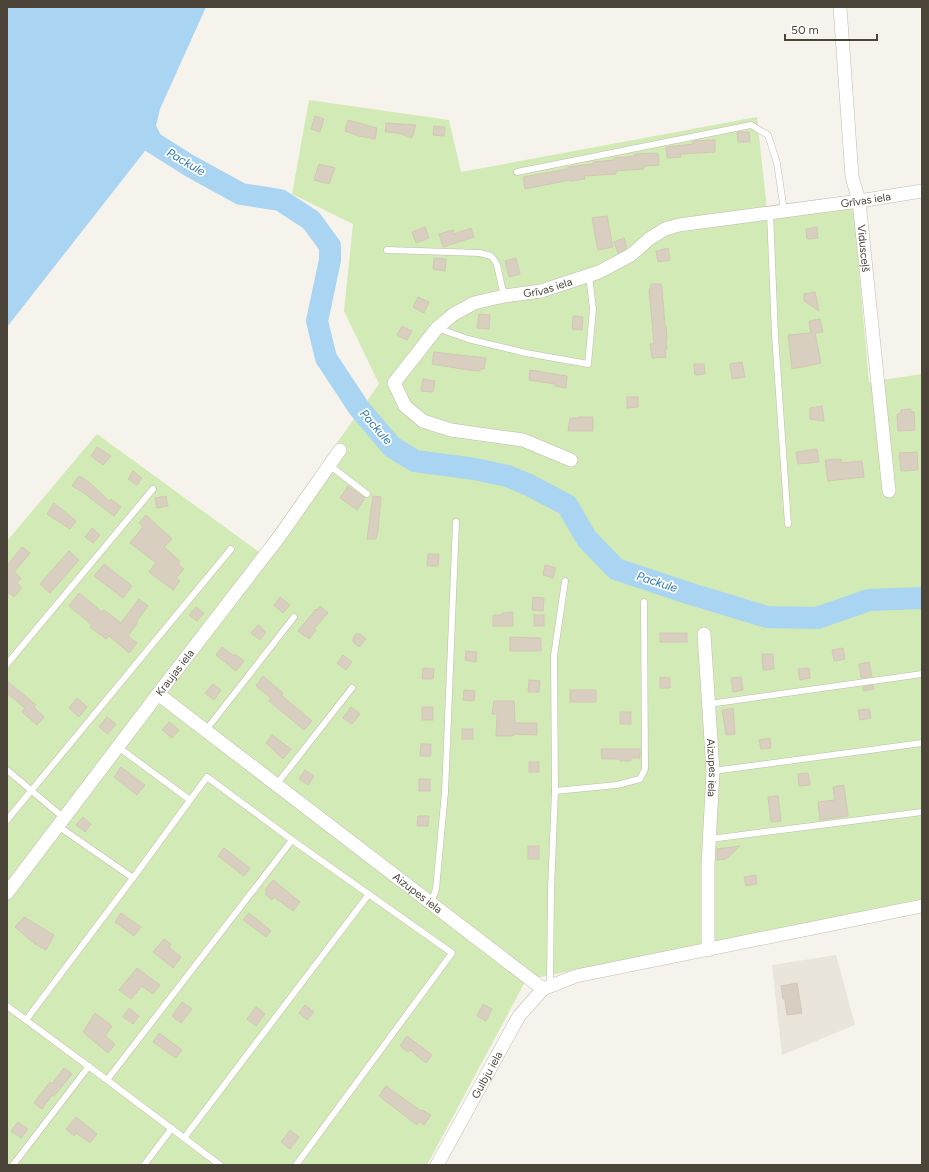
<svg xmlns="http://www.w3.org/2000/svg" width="929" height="1172" viewBox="0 0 929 1172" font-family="Figtree,sans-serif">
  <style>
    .residential { fill: #eae5da }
    .green { fill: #d2eab5 }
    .water { fill: #a9d4f2 }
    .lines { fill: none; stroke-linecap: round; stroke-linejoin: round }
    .river { stroke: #a9d4f2; stroke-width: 22 }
    .building { fill: #d8cfc1; stroke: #d3c7b4 }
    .lane-casing { stroke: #c2bbae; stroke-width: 7 }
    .street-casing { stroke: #c2bbae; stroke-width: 14 }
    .lane { stroke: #fff; stroke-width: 6 }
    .street { stroke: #fff; stroke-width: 13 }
    .labels { text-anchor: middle; stroke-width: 3.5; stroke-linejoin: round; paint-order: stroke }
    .street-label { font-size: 11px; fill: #4b4439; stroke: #fff }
    .water-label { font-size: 12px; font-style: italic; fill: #2e7ab2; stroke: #fff }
  </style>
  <rect width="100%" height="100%" fill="#f6f3ec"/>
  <path class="residential" d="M836,955L855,1025L782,1055L772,965Z"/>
  <path class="green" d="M309,100L449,120L461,172L757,117L768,219L853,204L869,382L922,374V899L526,980L427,1165H7V541L97,434L259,552L379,384L344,311L353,224L292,194Z"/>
  <path class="water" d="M7,7H206L160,109L152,142L7,327Z"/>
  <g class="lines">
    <path class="river" d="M139,116L152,142L190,166L241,194L280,200L311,220L330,246V260L317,321L326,358L359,408L392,447L415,461L475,469L507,476L529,485L567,505L587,539L616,569L691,594L767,617L817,618L869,600L922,598"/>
  </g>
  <g class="building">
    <path d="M315,116L324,119L320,132L311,129Z"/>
    <path d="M348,120L377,128L375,139L359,136L345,131Z"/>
    <path d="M386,123L416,125L412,138L399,133L385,132Z"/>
    <path d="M434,126L445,127L444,136L433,135Z"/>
    <path d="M737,132H749L750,142H738Z"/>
    <path d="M715,140V152L680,154L681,157L667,158L666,147L693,144V141Z"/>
    <path d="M658,153L659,165L644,166V169L616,171V174L584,176L585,179L570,181V180L525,189L523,177L568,169V167L593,164V162L614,160V158L635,156V154Z"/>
    <path d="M319,164L335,168L329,184L314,180Z"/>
    <path d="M607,216L613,247L598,250L592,218Z"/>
    <path d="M425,227L429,238L416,243L412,232Z"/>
    <path d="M817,227L818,238L807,239L806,229Z"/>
    <path d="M471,228L474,237L443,247L439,234L453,230L454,234Z"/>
    <path d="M624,238L627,248L618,253L614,242Z"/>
    <path d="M668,248L670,260L658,262L656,251Z"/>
    <path d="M434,258L446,259L445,271L433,269Z"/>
    <path d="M516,258L520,274L509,277L505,261Z"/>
    <path d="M651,284H661L662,288L665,326H666L667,340H666L667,349L665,350L666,357L652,358L650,344H654L649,289H651Z"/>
    <path d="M815,292L819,311L804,301V294Z"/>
    <path d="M418,297L429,302L424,313L413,307Z"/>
    <path d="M479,314L490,315L489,329L477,328Z"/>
    <path d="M573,316L583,317L582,330L572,329Z"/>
    <path d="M820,319L823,332L815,333L821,363L792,369L788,335L811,333L809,321Z"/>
    <path d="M402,326L412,331L407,340L397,335Z"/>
    <path d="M434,352L486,358L484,369H480V371L468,370L432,364Z"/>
    <path d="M742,362L745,377L732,379L730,364Z"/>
    <path d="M694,364H704L705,374L695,375Z"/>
    <path d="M530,370L567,376L566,388L555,386V384L529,380Z"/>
    <path d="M423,379L435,381L433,392L421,391Z"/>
    <path d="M627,397H638V407L627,408Z"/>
    <path d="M822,406L824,421L810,419V408Z"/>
    <path d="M911,409V412H914L915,430L898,431L897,414L901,413V410Z"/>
    <path d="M578,417H593V431H568L570,418H577Z"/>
    <path d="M97,447L111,456L103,465L91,456Z"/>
    <path d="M817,449L819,462L798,464L796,452Z"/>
    <path d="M917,452L918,470L901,471L899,453Z"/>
    <path d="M841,459L842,463L862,461L864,477L828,481L825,460Z"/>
    <path d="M133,471L142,478L137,485L128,479Z"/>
    <path d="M79,476L89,482L109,501L111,499L121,507L114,516L81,491L72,486Z"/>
    <path d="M348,486L365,498L357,510L340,498Z"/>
    <path d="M166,496L168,506L157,508L155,498Z"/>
    <path d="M373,496L381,497L378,530L376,539H367Z"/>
    <path d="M54,503L76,521L70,529L47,514Z"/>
    <path d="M146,515L172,539L164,547L180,561L178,564L184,569L176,578L180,581L173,590L149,572L156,563L130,543L143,527L139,523Z"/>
    <path d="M92,528L100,535L93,543L85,537Z"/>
    <path d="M22,547L30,553L14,572L21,578L17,583L22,588L14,597L9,593L7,595V566Z"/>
    <path d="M69,551L79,560L50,593L40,584Z"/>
    <path d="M428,554H439L438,566H427Z"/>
    <path d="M104,564L132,586L123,598L94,576Z"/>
    <path d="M545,565L556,568L553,578L543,575Z"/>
    <path d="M79,593L102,612L104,610L121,623L139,599L148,606L137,621L138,622L128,636L137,643L129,653L109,636L106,639L90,627L92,625L69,606Z"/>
    <path d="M280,597L290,605L283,613L274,605Z"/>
    <path d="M533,597L544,598L543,611L532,610Z"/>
    <path d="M320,606L328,613L314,629L316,630L309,639L298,631L316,609L317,610Z"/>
    <path d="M196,607L204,613L197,621L189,615Z"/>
    <path d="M513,612V626H493V615H502V613Z"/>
    <rect x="534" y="615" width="10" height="11"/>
    <path d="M258,625L266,632L260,640L251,633Z"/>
    <rect x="660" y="633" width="27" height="9"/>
    <path d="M356,634H360L366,639L359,647L353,642V638Z"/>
    <path d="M510,637L541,638V651H510Z"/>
    <path d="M222,647L234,656L235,654L244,661L236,671L216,655Z"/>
    <path d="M843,648L845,659L834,661L832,650Z"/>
    <path d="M466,651L477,652L476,662L465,660Z"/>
    <path d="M762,654H773L774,669L763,670Z"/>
    <path d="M343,655L352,662L346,670L337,663Z"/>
    <path d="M869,662L872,677L861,678L859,664Z"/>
    <path d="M423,668L434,669L433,679H422Z"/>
    <path d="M809,668L810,678L800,680L798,669Z"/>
    <path d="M263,676L283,693L281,695L312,721L304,730L269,701L271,698L256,686Z"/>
    <path d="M660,677L670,678V688H660Z"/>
    <path d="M741,677L743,690L733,692L731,678Z"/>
    <path d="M529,680L540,681L539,692H528Z"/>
    <path d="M7,681L36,705L34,707L44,717L37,725L22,712L25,708L7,693Z"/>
    <path d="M213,684L221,690L214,700L205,693Z"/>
    <path d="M873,685L874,689L863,691V687Z"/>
    <path d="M464,690L475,691L474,701L463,700Z"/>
    <rect x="570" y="690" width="26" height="12"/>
    <path d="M77,698L87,707L79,717L69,708Z"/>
    <path d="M494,701H514L515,723H537V735L513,734V736H496L497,714H492Z"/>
    <path d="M351,707L360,714L352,724L343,718Z"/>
    <rect x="422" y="707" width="11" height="13"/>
    <path d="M733,708L735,734L726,735L722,710Z"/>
    <path d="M869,709L871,718L860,720L858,710Z"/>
    <rect x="620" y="712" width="11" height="12"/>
    <path d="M107,717L116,724L108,734L99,727Z"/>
    <path d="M169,722L179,730L172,738L162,730Z"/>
    <rect x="462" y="729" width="11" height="10"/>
    <path d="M272,735L291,749L283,759L266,743Z"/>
    <path d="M770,738L771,748L761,749L759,740Z"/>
    <path d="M421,744H431V756H420Z"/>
    <path d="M601,749H640V758H631V761H620V759H602Z"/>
    <rect x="529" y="762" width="10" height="10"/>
    <path d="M121,767L145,785L137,795L114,777Z"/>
    <path d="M305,770L314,776L308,785L299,779Z"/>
    <path d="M808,773L810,785L799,786L798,774Z"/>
    <rect x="419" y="779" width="11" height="12"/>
    <path d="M844,785L848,816L820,820L818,802L835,800L833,787Z"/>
    <path d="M778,796L781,821L771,822L768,797Z"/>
    <path d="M418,816H429L428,826H417Z"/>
    <path d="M83,817L91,824L85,832L76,825Z"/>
    <rect x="528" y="846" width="11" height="13"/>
    <path d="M740,846L726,859L717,860V849Z"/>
    <path d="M224,848L250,868L244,876L218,856Z"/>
    <path d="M756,875L757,884L746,886L744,877Z"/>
    <path d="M273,880L300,902L293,911L274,897L272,900L265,894L267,891L265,890Z"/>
    <path d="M121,913L141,927L134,936L115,922Z"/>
    <path d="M249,913L271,931L266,937L243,920Z"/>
    <path d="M24,917L54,935L46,950L35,944L15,927Z"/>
    <path d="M164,939L171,944L169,947L181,957L173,968L153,952Z"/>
    <path d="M137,968L160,985L153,994L142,986L131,999L119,990Z"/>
    <path d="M797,983L802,1013L787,1015L785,999H783L781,986Z"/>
    <path d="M182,1002L192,1009L181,1023L172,1016Z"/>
    <path d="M483,1004L492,1009L486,1021L477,1016Z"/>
    <path d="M305,1005L314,1012L307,1020L299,1013Z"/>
    <path d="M256,1007L265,1014L256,1026L247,1019Z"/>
    <path d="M129,1008L139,1016L133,1024L123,1017Z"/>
    <path d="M95,1013L112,1026L105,1036L115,1044L108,1053L83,1032Z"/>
    <path d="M159,1033L182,1050L176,1058L153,1042Z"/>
    <path d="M407,1036L432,1055L426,1063L410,1050L408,1052L400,1046Z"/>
    <path d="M64,1068L72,1074L54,1096L52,1095L42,1109L34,1103L50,1082L52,1084Z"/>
    <path d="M386,1086L421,1111L422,1110L431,1115L424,1125L419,1121L417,1125L379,1096Z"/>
    <path d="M76,1117L97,1134L90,1143L76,1133L74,1136L66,1129Z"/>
    <path d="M18,1122L28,1129L21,1138L11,1131Z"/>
    <path d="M290,1130L299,1137L290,1149L281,1142Z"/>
  </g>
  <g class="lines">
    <g class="lane-casing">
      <g id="lane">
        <path d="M517,172L751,125L768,135L777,163L784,211"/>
        <path d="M770,213L775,335L788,524"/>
        <path d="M387,250L480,253L491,256L495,261L497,265L504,296"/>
        <path d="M437,328L468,339L526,353L588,364L593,309L589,275"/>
        <path d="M329,465L367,494"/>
        <path d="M7,664L153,489"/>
        <path d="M709,704L922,674"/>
        <path d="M206,730L294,617"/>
        <path d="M118,747L190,800"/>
        <path d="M7,770L64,818"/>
        <path d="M713,771L922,743"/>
        <path d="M276,785L352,688"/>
        <path d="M555,791L617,785L640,779L645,769L644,602"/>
        <path d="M7,820L231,549"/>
        <path d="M710,839L922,812"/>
        <path d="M292,840L452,953L296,1165"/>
        <path d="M431,903L436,889L445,792L456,522"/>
        <path d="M550,986L551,889L555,791L554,656L565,581"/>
        <path d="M7,1006L107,1080L292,840L207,777L133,878L58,826"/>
        <path d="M26,1020L133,878"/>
        <path d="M107,1080L220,1165"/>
        <path d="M184,1138L369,894"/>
        <path d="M13,1165L89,1066"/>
        <path d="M144,1165L172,1128"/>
      </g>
    </g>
    <g class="street-casing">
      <g id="street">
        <path id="s1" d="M840,7L852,177L859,201L889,491"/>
        <path id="s2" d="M571,460L523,440L451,430L423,421L405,406L394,383L437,328L454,314L474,303L504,296L541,291L599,272L631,255L649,239L665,229L679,225L859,201L922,191"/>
        <path id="s3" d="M704,634L713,771L708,865V950"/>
        <path id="s4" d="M158,694L543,989"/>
        <path id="s5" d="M7,893L158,694L279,537L340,450"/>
        <path id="s6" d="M437,1165L519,1016L543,989L576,976L922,906"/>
      </g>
    </g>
    <use href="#lane" class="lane"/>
    <use href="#street" class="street"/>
  </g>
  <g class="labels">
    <g class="street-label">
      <text dy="4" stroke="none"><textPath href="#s2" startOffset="729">Grīvas iela</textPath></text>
      <text dy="4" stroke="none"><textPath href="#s1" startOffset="243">Vidusceļš</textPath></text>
      <text dy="4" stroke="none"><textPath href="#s2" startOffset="393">Grīvas iela</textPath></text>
      <text dy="4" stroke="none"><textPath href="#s5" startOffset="277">Kraujas iela</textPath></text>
      <text dy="4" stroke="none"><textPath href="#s3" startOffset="134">Aizupes iela</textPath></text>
      <text dy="4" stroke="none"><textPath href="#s4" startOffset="327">Aizupes iela</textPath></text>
      <text dy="4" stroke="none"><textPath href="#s6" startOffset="103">Gulbju iela</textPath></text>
    </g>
    <g class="water-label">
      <text transform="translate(186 162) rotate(30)" y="4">Packule</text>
      <text transform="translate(376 427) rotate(49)" y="4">Packule</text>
      <text transform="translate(657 582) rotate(18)" y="4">Packule</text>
    </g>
  </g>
  <rect width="929" height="1172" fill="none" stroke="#4b4439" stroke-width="16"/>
  <path d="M785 34v6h92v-6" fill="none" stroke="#4b4439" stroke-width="2"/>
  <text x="791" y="34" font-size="12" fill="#4b4439" stroke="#ffffff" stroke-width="3" paint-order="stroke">50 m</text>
</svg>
